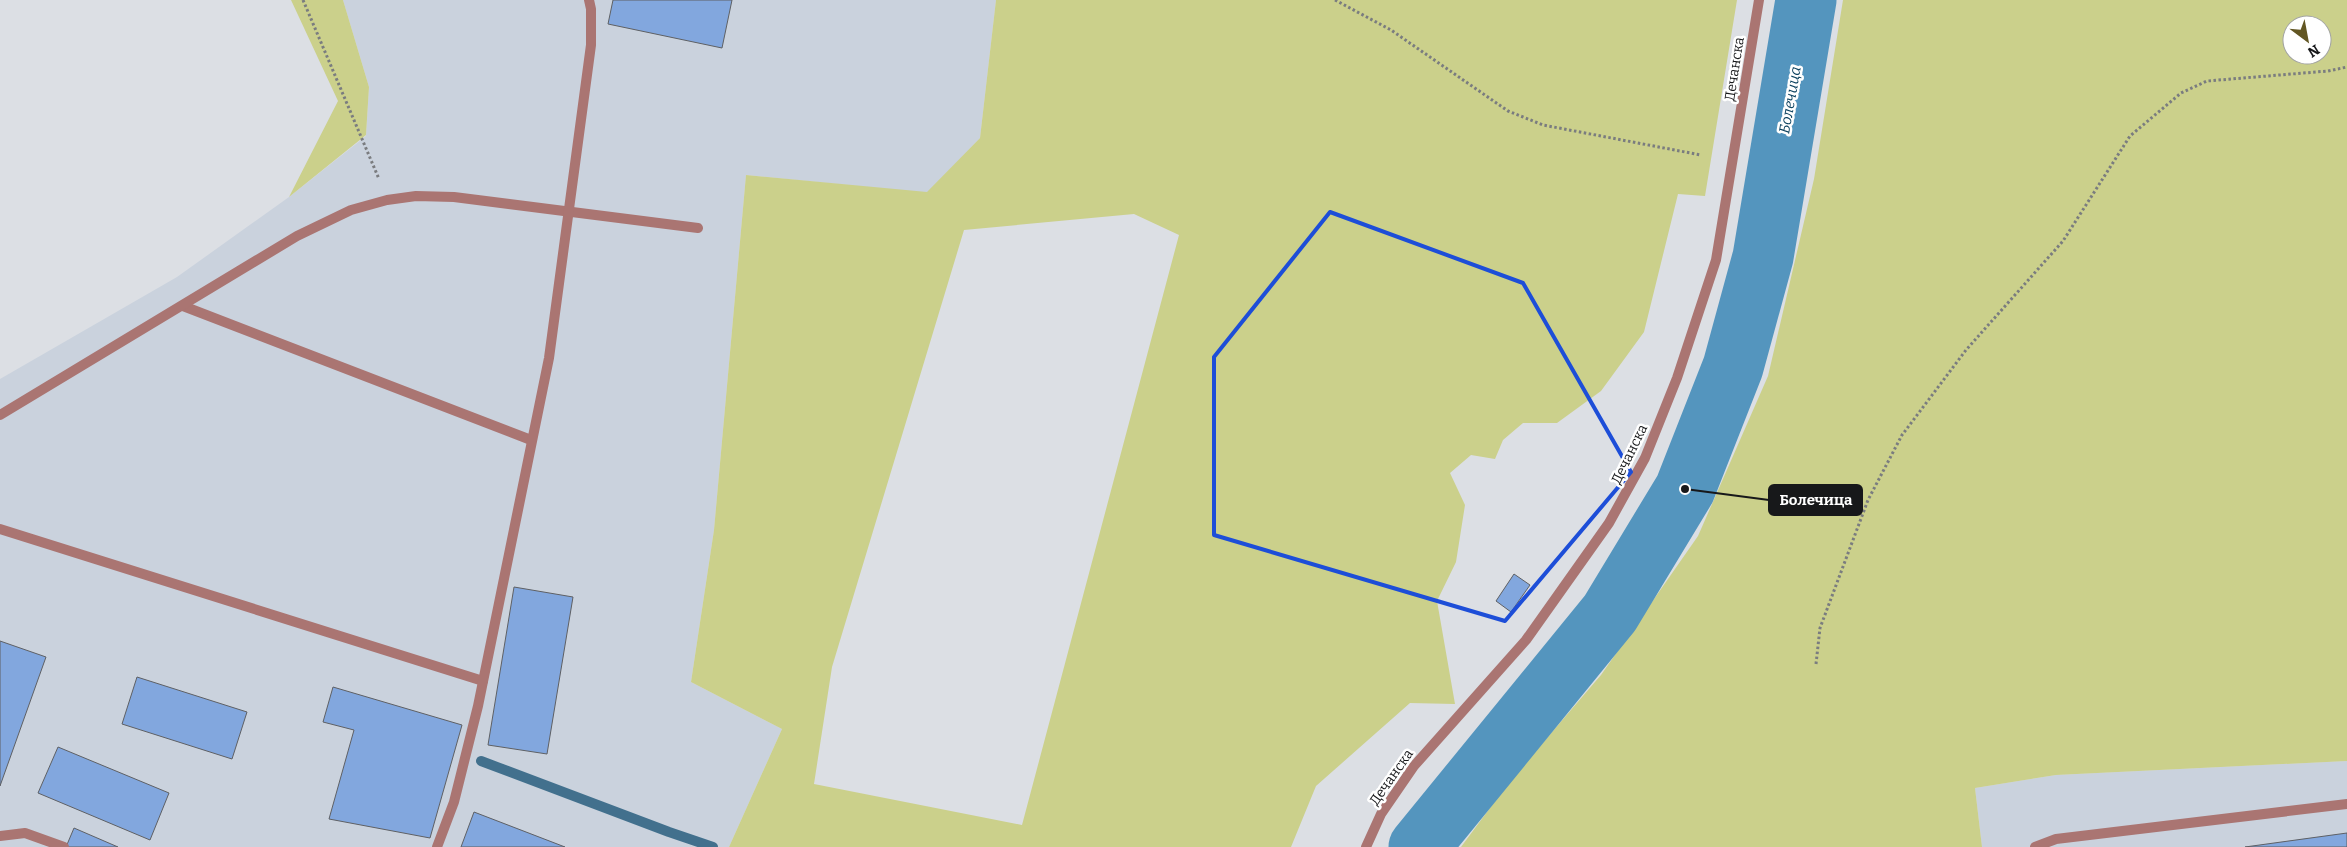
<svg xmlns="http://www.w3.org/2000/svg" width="2347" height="847" viewBox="0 0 2347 847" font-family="Bitter,serif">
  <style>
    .built { fill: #cad2dd }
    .green { fill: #cbd08b; fill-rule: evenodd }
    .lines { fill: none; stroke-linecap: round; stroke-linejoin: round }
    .stream { stroke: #42708d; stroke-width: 10 }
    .river { stroke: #5495be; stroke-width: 61 }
    .building { fill: #82a7de; stroke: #5e6064 }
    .path { stroke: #7a7c7f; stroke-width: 3; stroke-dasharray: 2.5 2.5; stroke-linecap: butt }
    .service { stroke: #aa7572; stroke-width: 10 }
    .marked { fill: none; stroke: #1d4ed8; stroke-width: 4; stroke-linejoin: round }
    .labels { text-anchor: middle; stroke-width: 5; stroke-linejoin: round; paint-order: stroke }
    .street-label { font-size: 14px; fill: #17181a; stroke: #fff }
    .water-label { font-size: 15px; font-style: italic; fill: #0d425f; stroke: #fff }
    .leader { fill: none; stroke: #17181a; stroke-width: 2 }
    .callout-dot { fill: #17181a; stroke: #fff; stroke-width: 2 }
    .callout { fill: #17181a; stroke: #17181a; stroke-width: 2 }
    .callout-label { font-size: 15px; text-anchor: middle; font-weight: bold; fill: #fff }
  </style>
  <rect width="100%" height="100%" fill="#dcdfe4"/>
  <g class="built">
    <path d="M343,0H996L980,138L927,193L746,175L714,530L691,682L782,729L729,847H0V379L177,277L289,197L366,136L369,87Z"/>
    <path d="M2347,761V847H1982L1975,788L2056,775Z"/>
  </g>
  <g class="green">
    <path d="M291,0H343L369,87L366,135L289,197L338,101Z"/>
    <path d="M996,0H1737L1705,196L1678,194L1644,332L1601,391L1557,423H1523L1503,440L1495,459L1471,455L1450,473L1465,505L1456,562L1437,601L1455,704L1410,703L1316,786L1291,847H729L782,729L691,682L714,530L746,175L927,192L980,138ZM1134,214L1179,235L1022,825L814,784L832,667L964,230Z"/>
    <path d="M1843,0H2347V761L2056,775L1975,788L1982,847H1461L1510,781L1601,675L1698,536L1768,376L1814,179ZM2292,25H2322V55H2292Z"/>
  </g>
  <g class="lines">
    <path class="stream" d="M481,761L669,832L713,847"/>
    <path class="river" d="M1419,847L1610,613L1685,489L1733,367L1763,257L1806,0"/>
  </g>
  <g class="building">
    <path d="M613,0H732L722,48L608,24Z"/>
    <path d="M1514,574L1530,585L1511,612L1496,601Z"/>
    <path d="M514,587L573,597L547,754L488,745Z"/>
    <path d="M0,641L46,657L0,786Z"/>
    <path d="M137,677L247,712L232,759L122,724Z"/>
    <path d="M333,687L462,725L430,838L329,819L354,730L323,722Z"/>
    <path d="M58,747L169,793L150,840L38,793Z"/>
    <path d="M474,812L565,847H461Z"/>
    <path d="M74,828L118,847H66Z"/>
    <path d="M2347,833V847H2245Z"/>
  </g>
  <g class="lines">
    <g class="path">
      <path d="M303,0L379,179"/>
      <path d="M1335,0L1391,30L1508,111L1543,125L1701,155"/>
      <path d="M1816,664L1820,628L1868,500L1902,435L1966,350L2063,241L2130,136L2181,93L2207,81L2328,71L2347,67"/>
    </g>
    <g class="service">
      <path d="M183,306L531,440"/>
      <path d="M0,415L297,236L351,210L387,200L416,196L454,197L698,228"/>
      <path d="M0,529L483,681"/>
      <path d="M0,836L25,833L64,847"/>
      <path d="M437,847L454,802L478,706L549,358L591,45V9L589,0"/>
      <path d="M1366,847L1381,814L1414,766L1526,640L1609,523L1645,458L1677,378L1716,260L1759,0"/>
      <path d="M2035,847L2056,839L2347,804"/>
    </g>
  </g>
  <path class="marked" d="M1330,212L1523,283L1631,472L1505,621L1214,535V357Z"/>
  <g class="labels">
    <g class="street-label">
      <text transform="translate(1734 69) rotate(-81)" y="5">Дечанска</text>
      <text transform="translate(1629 454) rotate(-64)" y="5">Дечанска</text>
      <text transform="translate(1391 777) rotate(-55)" y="5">Дечанска</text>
    </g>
    <g class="water-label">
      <text transform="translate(1790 100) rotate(-80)" y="5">Болечица</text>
    </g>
  </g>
  <path class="leader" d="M1685 489L1769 500"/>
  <circle class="callout-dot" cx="1685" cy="489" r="5"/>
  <rect class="callout" x="1769" y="485" width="93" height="30" rx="5"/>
  <g class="callout-label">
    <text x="1816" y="505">Болечица</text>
  </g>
  <g transform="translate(2307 40) rotate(148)"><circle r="24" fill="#ffffff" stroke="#a2a3a3"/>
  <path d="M0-4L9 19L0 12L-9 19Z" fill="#625623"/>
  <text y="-8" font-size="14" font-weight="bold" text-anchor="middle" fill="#17181a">N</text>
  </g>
</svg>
